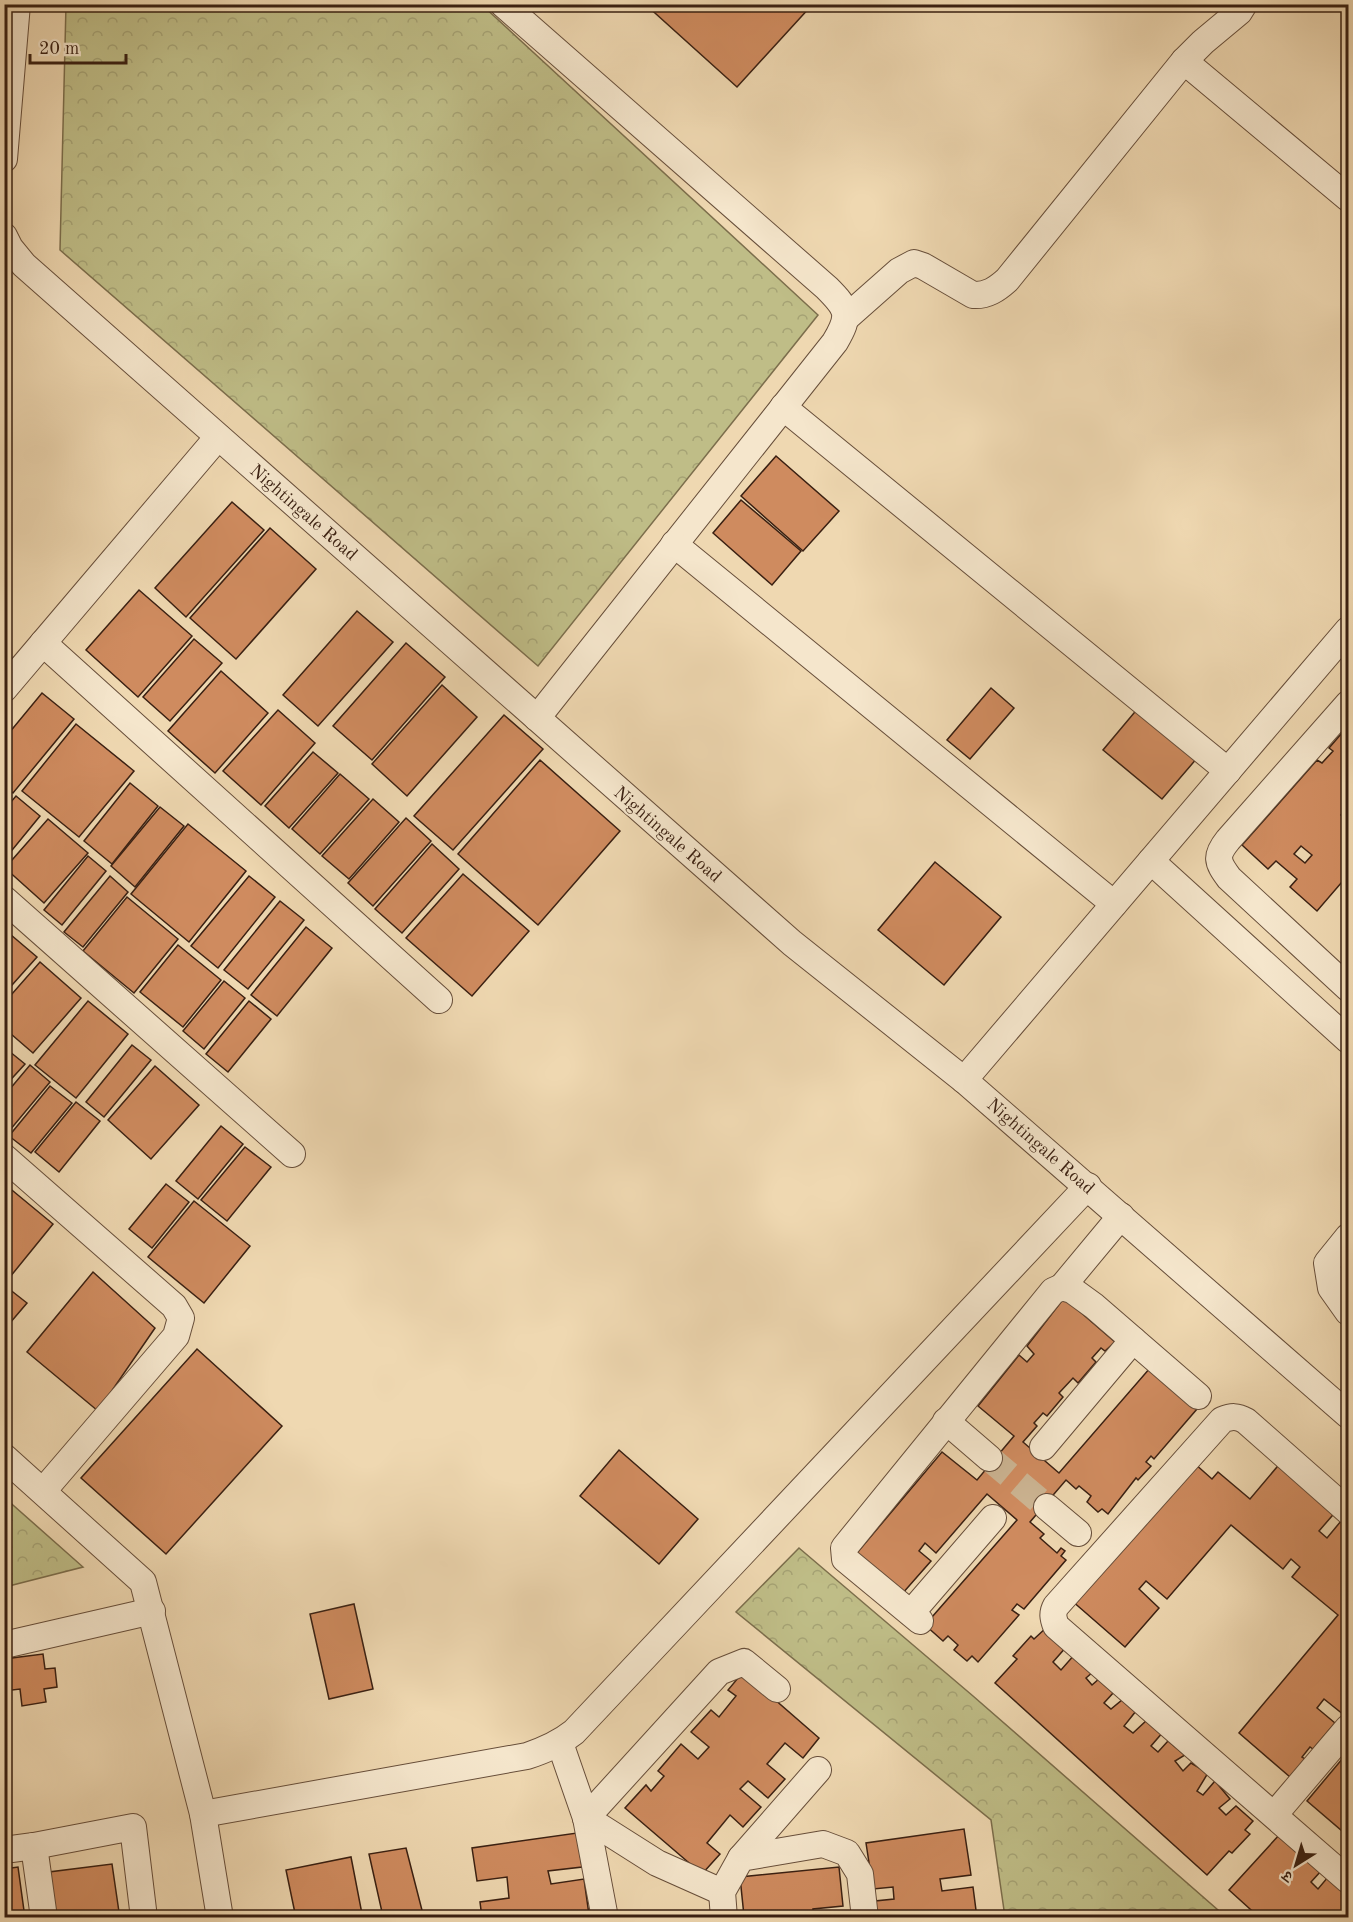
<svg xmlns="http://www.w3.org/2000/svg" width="1353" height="1922" viewBox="0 0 1353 1922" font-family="'Old Standard TT','Noto Serif Devanagari',serif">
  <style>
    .forest { fill: url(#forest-crowns); stroke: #7c6e4c; stroke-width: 1.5 }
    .building { fill: #cf8b5f; stroke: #3a2012; stroke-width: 1.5; fill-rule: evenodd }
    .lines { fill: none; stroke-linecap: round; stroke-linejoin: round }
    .minor-tunnel { stroke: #cbb391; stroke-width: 26; stroke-dasharray: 26 13; stroke-linecap: butt }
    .minor-casing { stroke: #674e3a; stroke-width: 28 }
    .minor { stroke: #f5e6cc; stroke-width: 26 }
    .labels { text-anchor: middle; stroke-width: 4.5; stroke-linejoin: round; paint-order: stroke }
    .street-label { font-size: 18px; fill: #3a2012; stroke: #f5e6cc }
  </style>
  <defs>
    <pattern id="forest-crowns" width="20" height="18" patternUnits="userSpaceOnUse" patternTransform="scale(1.5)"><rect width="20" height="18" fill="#bfbd87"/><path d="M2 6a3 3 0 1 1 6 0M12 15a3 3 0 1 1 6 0" fill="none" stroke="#a5a274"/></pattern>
  </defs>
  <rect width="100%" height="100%" fill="#efd8b1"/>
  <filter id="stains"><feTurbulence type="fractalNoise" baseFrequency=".00333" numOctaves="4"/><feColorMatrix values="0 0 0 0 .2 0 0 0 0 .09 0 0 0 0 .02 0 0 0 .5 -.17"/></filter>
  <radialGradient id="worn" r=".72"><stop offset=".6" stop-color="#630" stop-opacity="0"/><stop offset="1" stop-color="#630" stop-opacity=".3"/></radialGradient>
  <g class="forest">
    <path d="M66,5H482L818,315L538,666L60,250Z"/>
    <path d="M5,1498L83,1567L5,1587Z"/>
    <path d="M799,1548L973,1696L1226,1917H1005L991,1820L736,1612Z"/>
  </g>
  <g class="building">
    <path d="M645,4H809L811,6L737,87Z"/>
    <path d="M776,456L839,511L803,551L741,496Z"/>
    <path d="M741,500L801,551L772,585L713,533Z"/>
    <path d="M232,502L264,530L186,617L155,588Z"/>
    <path d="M270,528L316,569L236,659L190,618Z"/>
    <path d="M139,590L192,636L138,697L86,650Z"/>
    <path d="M357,611L393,642L318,726L283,695Z"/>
    <path d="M194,639L222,663L170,721L143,697Z"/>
    <path d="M406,643L445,677L372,760L333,726Z"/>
    <path d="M221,671L268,713L215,773L168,731Z"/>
    <path d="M442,685L477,717L407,796L372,764Z"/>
    <path d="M991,688L1014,708L970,759L947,740Z"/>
    <path d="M42,693L74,719L13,793L4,786V739Z"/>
    <path d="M1139,707L1198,757L1162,799L1103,750Z"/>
    <path d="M278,710L315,743L261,805L223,771Z"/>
    <path d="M504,715L543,749L453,850L414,816Z"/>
    <path d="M76,724L134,771L79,837L22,791Z"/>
    <path d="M1348,726V791L1345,795L1348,798V807L1341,815L1348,822V875L1317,911L1290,887L1297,879L1276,861L1268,869L1242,845L1317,760L1322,763L1333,751L1329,748ZM1301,846L1312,855L1305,863L1294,854Z"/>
    <path d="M313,752L338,773L289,828L265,806Z"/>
    <path d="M540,760L620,831L538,925L458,854Z"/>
    <path d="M340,774L369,799L320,854L292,829Z"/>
    <path d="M130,783L158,806L112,864L84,841Z"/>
    <path d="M16,796L40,816L4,860V810Z"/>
    <path d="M373,799L399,822L349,879L322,856Z"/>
    <path d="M160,807L184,826L135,887L111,866Z"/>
    <path d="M406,818L431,841L373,906L348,883Z"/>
    <path d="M48,819L88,853L44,903L5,868Z"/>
    <path d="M188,824L246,871L189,942L131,894Z"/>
    <path d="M432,844L459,869L402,933L375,909Z"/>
    <path d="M88,856L106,871L62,925L44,910Z"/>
    <path d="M935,862L1001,917L944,985L878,930Z"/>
    <path d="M463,874L529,931L472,996L406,938Z"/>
    <path d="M110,876L128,892L83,947L64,932Z"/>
    <path d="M249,876L275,897L218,968L191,946Z"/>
    <path d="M127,897L178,939L134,993L83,951Z"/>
    <path d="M280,901L304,920L248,989L224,970Z"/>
    <path d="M306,927L332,948L277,1016L251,995Z"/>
    <path d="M4,929L37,957L4,994Z"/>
    <path d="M178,945L221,980L183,1027L140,992Z"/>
    <path d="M40,962L81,998L33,1053L4,1028V1003Z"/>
    <path d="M224,981L245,998L204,1049L183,1031Z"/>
    <path d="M88,1001L128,1034L76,1098L35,1065Z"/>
    <path d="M249,1001L271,1019L228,1072L206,1054Z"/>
    <path d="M132,1045L151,1060L104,1117L86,1102Z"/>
    <path d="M4,1047L25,1064L4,1087Z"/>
    <path d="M30,1065L50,1082L10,1130L4,1125V1096Z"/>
    <path d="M155,1066L199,1105L151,1159L108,1120Z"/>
    <path d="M50,1086L72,1103L31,1153L9,1136Z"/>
    <path d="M76,1102L100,1121L59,1172L35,1152Z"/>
    <path d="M221,1126L243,1144L198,1199L176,1181Z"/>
    <path d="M245,1147L271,1167L227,1221L201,1200Z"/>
    <path d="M166,1184L189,1202L152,1248L129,1229Z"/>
    <path d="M7,1186L53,1224L10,1277L4,1272V1189Z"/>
    <path d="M194,1201L250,1246L204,1303L148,1257Z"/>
    <path d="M93,1272L155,1328L98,1411L27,1352Z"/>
    <path d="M4,1285L27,1303L4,1330Z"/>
    <path d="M1064,1298L1115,1342L1105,1351L1101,1348L1092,1358L1096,1362L1078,1383L1073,1378L1059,1393L1063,1397L1047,1416L1043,1413L1034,1423L1037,1426L1023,1442L1059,1473L1150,1368L1197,1409L1154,1459L1151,1456L1146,1462L1151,1466L1138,1480L1136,1478L1108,1514L1102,1509L1098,1512L1087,1502L1091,1496L1079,1486L1076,1489L1066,1480L1030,1522L1044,1534L1040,1538L1057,1553L1061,1548L1065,1551L1061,1556L1066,1560L1024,1609L1017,1604L1012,1610L1019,1615L978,1662L972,1656L967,1661L954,1650L958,1645L948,1636L943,1641L925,1625L1017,1520L987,1494L936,1553L925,1543L919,1551L931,1561L902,1594L856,1554L942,1452L977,1480L1014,1436L978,1406L1019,1355L1027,1362L1034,1354L1027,1346Z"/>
    <path d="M197,1349L282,1426L166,1554L81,1478Z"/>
    <path d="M619,1450L698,1519L659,1564L580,1496Z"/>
    <path d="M1282,1461L1338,1509L1319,1531L1327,1538L1346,1515L1348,1517V1710L1344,1715L1324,1699L1317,1708L1335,1723L1313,1749L1310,1747L1302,1757L1305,1759L1290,1777L1239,1733L1338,1615L1292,1577L1300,1567L1291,1559L1283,1569L1231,1525L1167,1599L1146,1581L1139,1589L1159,1608L1125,1647L1071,1600L1194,1463L1212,1479L1218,1472L1250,1499Z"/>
    <path d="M354,1604L373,1689L329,1699L310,1614Z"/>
    <path d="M1047,1627L1067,1646L1053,1662L1061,1670L1075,1654L1094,1671L1086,1678L1092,1685L1100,1678L1114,1692L1104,1703L1111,1709L1122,1700L1136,1711L1124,1726L1133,1733L1147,1720L1163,1732L1151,1746L1158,1752L1168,1741L1185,1755L1175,1761L1183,1771L1191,1763L1208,1773L1197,1791L1203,1795L1215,1781L1230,1799L1219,1808L1226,1815L1236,1806L1253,1821L1245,1830L1250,1834L1232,1853L1229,1851L1207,1875L995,1683L1017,1659L1013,1656L1031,1636L1034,1639Z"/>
    <path d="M43,1654L45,1669L55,1668L57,1687L44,1689L46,1702L22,1706L20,1689L4,1691V1659Z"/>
    <path d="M743,1672L819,1738L803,1758L785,1743L767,1764L785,1779L768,1798L748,1781L740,1789L761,1807L743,1827L730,1815L707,1843L720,1854L702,1874L625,1808L646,1785L651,1791L664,1776L658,1771L681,1744L698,1759L709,1747L691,1732L711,1710L719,1717L736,1696L728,1690Z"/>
    <path d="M9,1718L11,1740L5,1741L8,1757H4V1719Z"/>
    <path d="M1348,1752V1836L1307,1801Z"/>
    <path d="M964,1829L971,1875L940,1879L942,1891L973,1887L977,1918H877L875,1901L894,1899L893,1887L873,1889L866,1843Z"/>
    <path d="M577,1833L582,1867L548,1871L551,1884L584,1879L589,1915L572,1918H482L480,1902L509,1898L507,1877L477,1881L472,1848Z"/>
    <path d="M1280,1834L1321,1871L1311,1882L1318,1889L1328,1877L1348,1896V1918H1260L1229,1890Z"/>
    <path d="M406,1848L424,1918H296L286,1870L351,1857L362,1914L382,1912L369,1854Z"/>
    <path d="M112,1864L119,1912L99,1915V1918H56L49,1872Z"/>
    <path d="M18,1867L25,1918H4V1869Z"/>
    <path d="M839,1867L843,1906L813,1909L814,1918H779V1913L744,1916L740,1877Z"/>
  </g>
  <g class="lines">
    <path class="minor-tunnel" d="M989,1458L1047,1507"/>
    <g class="minor-casing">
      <g id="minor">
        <path d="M503,4L827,288C848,309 851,315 835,342L537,718"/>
        <path d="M1184,61L1348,198"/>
        <path d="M4,159L17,4"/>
        <path d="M4,236L10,248L24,265L792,943L964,1080L1348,1415"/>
        <path d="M847,317L899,271L914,263L923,266L973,295C987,296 997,289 1007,280L1184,61L1203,42L1239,12L1244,4"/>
        <path d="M783,407L1228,771"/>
        <path d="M674,544L1114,904"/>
        <path d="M43,643L439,1000"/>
        <path d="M4,689L218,437"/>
        <path d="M1348,704L1228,840C1215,856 1217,862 1229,878L1348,988"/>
        <path d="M1151,861L1348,1040"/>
        <path d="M4,899L292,1154"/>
        <path d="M964,1080L1348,630"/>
        <path d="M4,1157L174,1306L181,1318L176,1336L43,1491"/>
        <path d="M1348,1237L1327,1263L1331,1288L1348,1312"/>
        <path d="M1062,1287L1121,1216"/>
        <path d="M946,1421L989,1458"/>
        <path d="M1043,1447L1133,1340"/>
        <path d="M4,1457L143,1582L203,1814L220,1918"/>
        <path d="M1047,1507L1078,1533"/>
        <path d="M1348,1511L1246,1421C1237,1416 1232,1416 1222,1420L1056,1606C1052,1613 1053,1618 1056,1626L1348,1880"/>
        <path d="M911,1613L993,1518"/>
        <path d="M920,1621L845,1559L844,1548L1053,1291L1062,1287L1072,1290L1094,1306L1198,1396"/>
        <path d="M4,1645L152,1611"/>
        <path d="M560,1743L586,1818L605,1918"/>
        <path d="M203,1814L527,1756C545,1750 559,1744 574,1732L1088,1186"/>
        <path d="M1274,1815L1348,1728"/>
        <path d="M586,1818L719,1672L744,1662L777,1689"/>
        <path d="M586,1818L657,1863L722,1892"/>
        <path d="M34,1846L44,1918"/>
        <path d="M4,1850L34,1846L133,1827L144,1918"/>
        <path d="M741,1858L818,1770"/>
        <path d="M724,1918L722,1892L741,1858L823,1844L847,1853L860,1874L865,1918"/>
      </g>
    </g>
    <use href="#minor" class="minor"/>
  </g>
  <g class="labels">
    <g class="street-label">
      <text transform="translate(304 512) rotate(41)" y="6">Nightingale Road</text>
      <text transform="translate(668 834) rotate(41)" y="6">Nightingale Road</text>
      <text transform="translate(1041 1146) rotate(41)" y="6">Nightingale Road</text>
    </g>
  </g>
  <rect width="1353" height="1922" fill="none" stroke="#efd8b1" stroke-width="24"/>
  <rect x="6" y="6" width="1341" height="1910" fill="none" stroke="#3a2012" stroke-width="3"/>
  <rect x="12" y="12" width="1329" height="1898" fill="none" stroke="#3a2012" stroke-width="1.5"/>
  <g transform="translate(1296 1865) rotate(217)" stroke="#f5e6cc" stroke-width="4.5" paint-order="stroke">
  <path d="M0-4.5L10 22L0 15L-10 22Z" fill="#3a2012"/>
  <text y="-9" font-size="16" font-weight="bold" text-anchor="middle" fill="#3a2012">उ</text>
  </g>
  <path d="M30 54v9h96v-9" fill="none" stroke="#3a2012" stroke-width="3"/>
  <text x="39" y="54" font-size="18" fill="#3a2012" stroke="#f5e6cc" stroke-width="4.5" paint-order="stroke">20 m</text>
  <rect width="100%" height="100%" filter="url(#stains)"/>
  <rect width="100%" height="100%" fill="url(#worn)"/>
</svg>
